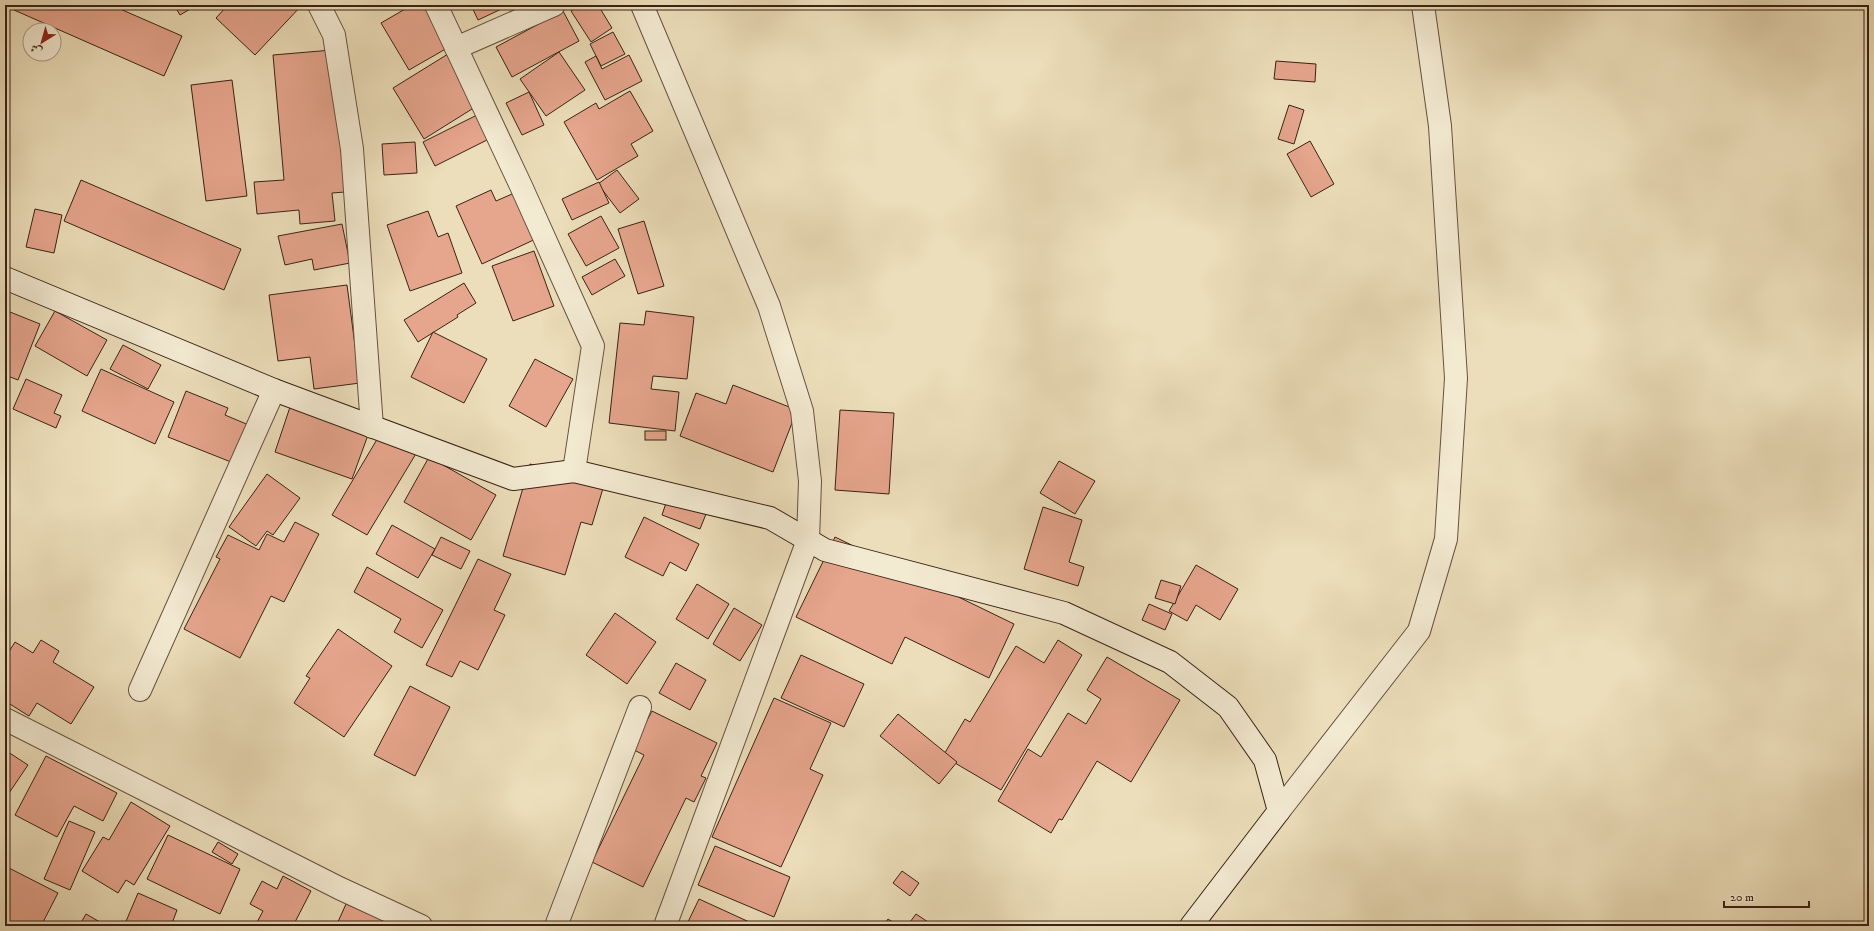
<svg xmlns="http://www.w3.org/2000/svg" width="1874" height="931" viewBox="0 0 1874 931" font-family="'IM FELL DW Pica',Amiri,serif">
  <style>
    .building { fill: #e6a58d; stroke: #392214 }
    .lines { fill: none; stroke-linecap: round; stroke-linejoin: round }
    .street-casing { stroke: #66513e; stroke-width: 24 }
    .secondary-casing { stroke: #392214; stroke-width: 24 }
    .street { stroke: #f3ead2; stroke-width: 22 }
    .secondary { stroke: #f3ead2; stroke-width: 22 }
  </style>
  <rect width="100%" height="100%" fill="#ecdeba"/>
  <filter id="stains"><feTurbulence type="fractalNoise" baseFrequency=".005" numOctaves="4"/><feColorMatrix values="0 0 0 0 .2 0 0 0 0 .09 0 0 0 0 .02 0 0 0 .5 -.17"/></filter>
  <radialGradient id="worn" r=".72"><stop offset=".6" stop-color="#630" stop-opacity="0"/><stop offset="1" stop-color="#630" stop-opacity=".3"/></radialGradient>
  <g class="building">
    <path d="M16,5H111L182,36L164,76L14,10Z"/>
    <path d="M174,5H197L180,15Z"/>
    <path d="M228,5H302L255,55L216,18Z"/>
    <path d="M412,5H424L449,47L409,70L381,23Z"/>
    <path d="M471,5H510L478,20Z"/>
    <path d="M580,5H598L612,28L591,42L571,11Z"/>
    <path d="M563,11L579,41L512,77L496,47Z"/>
    <path d="M613,32L625,54L601,66L590,44Z"/>
    <path d="M332,50L345,192L332,193L335,221L300,224L299,210L257,214L254,182L284,180L273,55Z"/>
    <path d="M559,52L585,90L546,116L520,79Z"/>
    <path d="M448,54L480,104L424,139L393,88Z"/>
    <path d="M629,55L642,81L605,100L585,62L596,56L602,69Z"/>
    <path d="M1276,61L1316,64L1315,82L1274,79Z"/>
    <path d="M232,80L247,196L206,201L191,85Z"/>
    <path d="M630,91L653,131L631,144L638,156L597,180L564,122L596,103L599,109Z"/>
    <path d="M529,92L544,125L522,135L506,103Z"/>
    <path d="M1289,105L1304,110L1294,144L1278,139Z"/>
    <path d="M481,113L493,137L435,166L423,142Z"/>
    <path d="M1310,141L1334,184L1311,197L1287,154Z"/>
    <path d="M415,142L417,173L384,175L382,144Z"/>
    <path d="M617,170L639,199L620,213L598,184Z"/>
    <path d="M81,180L241,249L224,290L64,221Z"/>
    <path d="M599,182L609,203L572,220L562,199Z"/>
    <path d="M491,190L496,201L519,191L540,237L482,264L456,206Z"/>
    <path d="M35,209L62,215L54,253L26,247Z"/>
    <path d="M428,211L438,237L448,233L462,273L410,291L387,225Z"/>
    <path d="M601,216L619,248L586,266L568,234Z"/>
    <path d="M644,221L664,286L638,294L618,229Z"/>
    <path d="M342,224L350,263L314,270L312,259L285,265L278,236Z"/>
    <path d="M534,251L554,306L513,321L492,266Z"/>
    <path d="M615,259L625,276L592,295L582,277Z"/>
    <path d="M464,283L476,303L457,315L458,317L418,342L404,320Z"/>
    <path d="M347,285L360,383L314,389L310,357L278,361L269,295Z"/>
    <path d="M5,310L40,324L18,380L5,375Z"/>
    <path d="M55,311L107,340L87,376L35,346Z"/>
    <path d="M646,311L694,317L687,379L653,376L651,389L679,392L675,431L609,423L620,323L644,325Z"/>
    <path d="M433,332L487,359L464,403L411,377Z"/>
    <path d="M123,345L161,365L148,389L110,369Z"/>
    <path d="M535,359L573,379L546,427L509,406Z"/>
    <path d="M101,369L174,402L155,444L82,411Z"/>
    <path d="M26,379L62,395L54,413L61,416L56,428L13,409Z"/>
    <path d="M733,385L797,410L773,472L680,436L696,393L726,404Z"/>
    <path d="M186,391L228,408L225,415L251,426L236,464L168,437Z"/>
    <path d="M290,407L368,435L352,479L275,452Z"/>
    <path d="M840,410L894,413L889,494L835,490Z"/>
    <path d="M382,431L417,452L367,535L332,515Z"/>
    <rect x="645" y="431" width="21" height="9"/>
    <path d="M429,457L496,495L471,540L404,502Z"/>
    <path d="M1059,461L1095,481L1075,514L1040,493Z"/>
    <path d="M530,464L604,485L592,525L581,522L565,575L503,556Z"/>
    <path d="M267,474L300,498L273,535L267,531L256,546L229,527Z"/>
    <path d="M667,500L706,514L700,529L662,515Z"/>
    <path d="M1043,507L1082,520L1069,562L1084,567L1078,586L1024,569Z"/>
    <path d="M644,517L699,544L686,571L670,562L663,576L625,557Z"/>
    <path d="M295,522L319,534L284,602L271,596L240,658L184,629L220,559L216,557L228,535L259,550L267,534L284,542Z"/>
    <path d="M392,525L435,549L418,578L376,554Z"/>
    <path d="M441,537L470,551L461,569L432,555Z"/>
    <path d="M835,537L1014,624L989,678L905,637L892,664L796,617Z"/>
    <path d="M478,559L511,574L494,610L505,615L478,670L460,661L452,677L426,665Z"/>
    <path d="M1196,565L1238,589L1220,620L1196,605L1187,621L1169,611Z"/>
    <path d="M367,567L443,610L422,648L394,632L401,619L354,592Z"/>
    <path d="M1161,580L1181,586L1175,604L1155,598Z"/>
    <path d="M697,584L729,604L708,639L676,619Z"/>
    <path d="M1149,604L1172,614L1165,630L1142,620Z"/>
    <path d="M734,608L762,625L740,661L713,644Z"/>
    <path d="M615,613L656,642L627,684L586,655Z"/>
    <path d="M338,629L392,666L344,737L294,703L310,678L306,676Z"/>
    <path d="M41,640L59,651L53,662L94,687L71,724L37,703L29,716L5,701V658L15,642L33,653Z"/>
    <path d="M1058,640L1082,655L1001,790L943,756L965,719L970,722L1016,646L1044,663Z"/>
    <path d="M801,655L864,684L844,727L781,698Z"/>
    <path d="M1107,657L1180,700L1131,782L1097,761L1062,820L1059,819L1051,833L998,801L1028,749L1041,757L1068,713L1086,724L1101,699L1087,690Z"/>
    <path d="M676,663L706,680L690,710L659,693Z"/>
    <path d="M410,686L450,707L415,776L374,755Z"/>
    <path d="M774,698L831,723L810,769L823,775L781,867L712,837Z"/>
    <path d="M652,711L717,743L701,776L706,778L694,802L686,798L643,887L592,862L644,755L632,749Z"/>
    <path d="M898,714L957,762L939,784L880,736Z"/>
    <path d="M5,750L28,765L5,799Z"/>
    <path d="M46,756L117,793L103,821L74,806L57,837L15,815Z"/>
    <path d="M131,802L170,826L134,885L126,880L118,893L82,871L103,837L109,840Z"/>
    <path d="M69,821L95,832L70,890L44,879Z"/>
    <path d="M168,835L240,869L220,914L147,879Z"/>
    <path d="M218,842L238,854L232,864L212,852Z"/>
    <path d="M715,846L790,877L774,917L698,885Z"/>
    <path d="M5,866L58,893L41,926H5Z"/>
    <path d="M902,871L919,883L910,896L893,883Z"/>
    <path d="M283,876L311,891L293,926H255L263,911L250,904L262,881L277,889Z"/>
    <path d="M138,893L177,910L171,926H124Z"/>
    <path d="M699,899L758,926H686Z"/>
    <path d="M346,904L394,924L393,926H342L337,924Z"/>
    <path d="M86,914L107,926H79Z"/>
    <path d="M916,914L934,926H907Z"/>
    <path d="M888,919L899,926H883Z"/>
  </g>
  <g class="lines">
    <g class="street-casing">
      <g id="street">
        <path d="M319,5L334,35L352,149L372,427"/>
        <path d="M436,5L521,186L593,346L574,471"/>
        <path d="M642,5L769,306L802,411L810,481L808,540L665,926"/>
        <path d="M456,48L554,5"/>
        <path d="M140,690L274,390"/>
        <path d="M5,719L339,888L421,926"/>
        <path d="M1279,811L1419,631L1446,539L1456,378L1440,126L1423,5"/>
        <path d="M556,926L640,707"/>
      </g>
    </g>
    <g class="secondary-casing">
      <path id="secondary" d="M5,278L274,390L513,479L574,471L770,518L825,550L1064,613L1170,662L1228,707L1265,760L1279,811L1191,926"/>
    </g>
    <use href="#street" class="street"/>
    <use href="#secondary" class="secondary"/>
  </g>
  <rect width="1874" height="931" fill="none" stroke="#ecdeba" stroke-width="20"/>
  <rect x="6" y="6" width="1862" height="919" fill="none" stroke="#392214" stroke-width="2"/>
  <rect x="10" y="10" width="1854" height="911" fill="none" stroke="#392214"/>
  <g transform="translate(42 42) rotate(217)"><circle r="19" fill="#f3ead2" stroke="#a99a86"/>
  <path d="M0-3L7 15L0 10L-7 15Z" fill="#8f2418"/>
  <text y="-6" font-size="11" font-weight="bold" text-anchor="middle" fill="#392214">ش</text>
  </g>
  <path d="M1724 901v6h85v-6" fill="none" stroke="#392214" stroke-width="2"/>
  <text x="1730" y="901" font-size="12" fill="#392214" stroke="#f3ead2" stroke-width="3" paint-order="stroke">20 m</text>
  <rect width="100%" height="100%" filter="url(#stains)"/>
  <rect width="100%" height="100%" fill="url(#worn)"/>
</svg>
